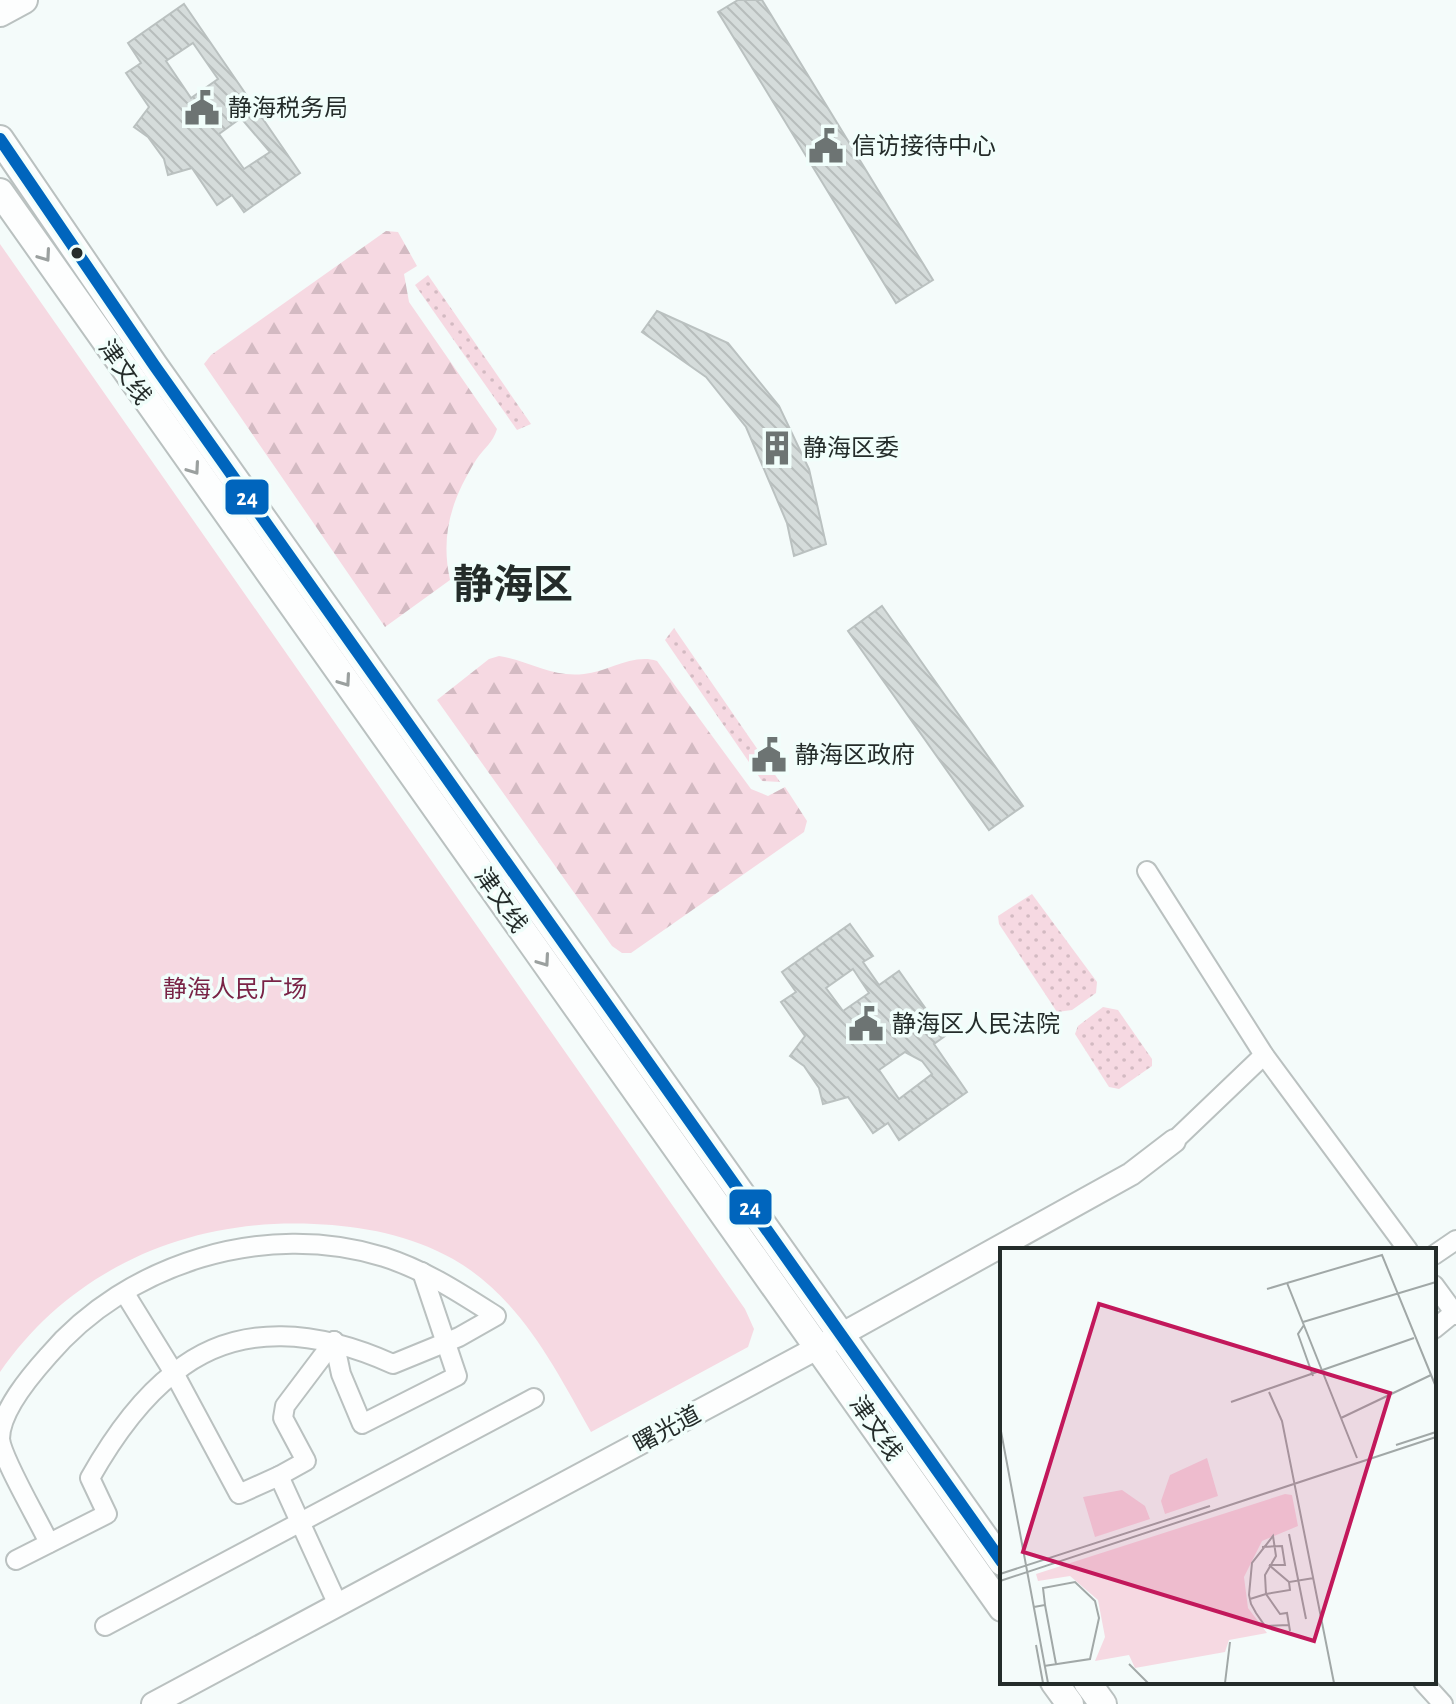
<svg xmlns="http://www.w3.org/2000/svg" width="1456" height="1704" viewBox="0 0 1456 1704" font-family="'Alegreya Sans','Noto Sans SC',sans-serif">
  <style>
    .grass { fill: url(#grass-dots) }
    .forest { fill: url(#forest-firs) }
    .green { fill: #f6d9e2 }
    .building { fill: url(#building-back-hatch); stroke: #bac1c0; stroke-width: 2; fill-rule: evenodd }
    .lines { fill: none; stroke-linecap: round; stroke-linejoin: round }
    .minor-casing { stroke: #bac1c0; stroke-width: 22 }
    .tertiary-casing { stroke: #bac1c0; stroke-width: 26 }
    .primary-casing { stroke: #bac1c0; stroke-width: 30 }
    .minor { stroke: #fdfefe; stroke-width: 18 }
    .tertiary { stroke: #fdfefe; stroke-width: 22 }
    .primary { stroke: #fdfefe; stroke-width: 26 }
    .bus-1-casing { stroke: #f1fefb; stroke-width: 18 }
    .bus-1 { stroke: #0065bd; stroke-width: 12 }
    .oneway { stroke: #9ba09f }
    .bus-dot { fill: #242c2a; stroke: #f1fefb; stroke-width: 3 }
    .labels { text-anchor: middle; stroke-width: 7; stroke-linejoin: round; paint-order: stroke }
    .poi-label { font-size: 24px; fill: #242c2a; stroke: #f1fefb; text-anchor: start }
    .street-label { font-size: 24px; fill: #242c2a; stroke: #f1fefb }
    .park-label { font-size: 24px; fill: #792346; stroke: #f1fefb }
    .town-label { font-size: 40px; font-weight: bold; fill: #242c2a; stroke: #f1fefb }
    .inset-road { fill: none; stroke: #a1a8a7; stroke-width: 2 }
    .view { fill: #c2185b; fill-opacity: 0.15; stroke: #c2185b; stroke-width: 4 }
    .inset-edge { fill: none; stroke: #242c2a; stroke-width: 4 }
    .line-badge { stroke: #f1fefb; stroke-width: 3 }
    .badge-label { font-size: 22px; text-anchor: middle; font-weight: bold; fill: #fff }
  </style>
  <defs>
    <pattern id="grass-dots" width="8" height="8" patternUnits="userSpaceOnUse" patternTransform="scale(2)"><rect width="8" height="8" fill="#f6d9e2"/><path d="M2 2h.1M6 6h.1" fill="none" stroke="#d3bac2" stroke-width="1.8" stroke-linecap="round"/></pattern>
    <pattern id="forest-firs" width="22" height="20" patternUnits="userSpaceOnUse" patternTransform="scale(2)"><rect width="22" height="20" fill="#f6d9e2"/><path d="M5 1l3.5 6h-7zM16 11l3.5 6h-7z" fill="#d3bac2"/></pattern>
    <pattern id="building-back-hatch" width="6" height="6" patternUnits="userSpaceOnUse" patternTransform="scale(2)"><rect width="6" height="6" fill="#d5dcdb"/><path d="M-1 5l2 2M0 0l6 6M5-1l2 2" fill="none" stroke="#b7bdbc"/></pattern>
  </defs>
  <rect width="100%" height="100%" fill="#f4fbfa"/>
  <g class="grass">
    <path d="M428,275L531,424L517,430L415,285Z"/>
    <path d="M674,628L780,782L762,781L665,640Z"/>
    <path d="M1032,894L1097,982L1096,993L1072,1010L1057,1012L999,924L998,916Z"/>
    <path d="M1103,1007L1118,1010L1152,1059V1066L1119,1089L1109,1087L1075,1034L1078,1026Z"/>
  </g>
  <g class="forest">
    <path d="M386,231L398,232L417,266L404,274L409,302L497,429C493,443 484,448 476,460C452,499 440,534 450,580L385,627L204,364L211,355Z"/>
    <path d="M499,656C529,661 553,678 584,674C608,672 633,653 657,661L751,789L768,796L785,787L807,821L804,832L631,953H622L612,946L437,700L489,659Z"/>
  </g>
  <path class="green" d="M0,244L745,1309L754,1329L748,1347L591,1432C555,1368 520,1297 453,1259C410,1235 363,1226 314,1224C189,1218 72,1268 0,1372Z"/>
  <g class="building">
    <path d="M738,0H762L933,280L896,303L718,12Z"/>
    <path d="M184,4L300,173L244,212L232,195L217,205L192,168L168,175L164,159L148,137L134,127L149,107L126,73L141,63L128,43ZM193,43L218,79L191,98L166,61ZM241,118L270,152L244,169L219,134Z"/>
    <path d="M657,311L728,343L779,406L809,469L826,544L794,556L787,523L746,427L706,377L642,332Z"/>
    <path d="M882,606L1023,806L989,830L848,631Z"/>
    <path d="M850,924L873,956L863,962L879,985L899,971L945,1036L934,1044L967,1092L899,1140L888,1123L873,1133L848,1097L823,1104L819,1088L804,1066L790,1056L805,1036L781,1002L796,992L782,972ZM853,969L869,993L843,1011L826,988ZM905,1052L922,1061L932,1074L899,1099L879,1070Z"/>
  </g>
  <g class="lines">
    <g class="minor-casing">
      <g id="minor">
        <path d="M1147,871L1264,1055L1408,1250"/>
        <path d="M1174,1141L1264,1055"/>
        <path d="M1434,1255L1456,1240"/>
        <path d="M1434,1285L1456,1315"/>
        <path d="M1434,1329L1456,1311"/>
        <path d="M334,1341L341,1374L362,1424L457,1376L422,1272"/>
        <path d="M279,1476L306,1461L283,1418L285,1406L334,1341"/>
        <path d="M49,1543C39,1521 2,1459 0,1439C0,1411 31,1375 48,1356C127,1263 265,1220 384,1257C425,1270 460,1293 496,1316L459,1337L393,1364C322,1332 240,1319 174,1373L124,1292"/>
        <path d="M16,1560L107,1514L90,1478C112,1439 139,1400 174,1373L239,1494L279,1476L338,1605"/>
        <path d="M105,1626L534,1398"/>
        <path d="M1423,1682L1443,1704"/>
      </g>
    </g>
    <g class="tertiary-casing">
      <path id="tertiary" d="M153,1704L819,1347L1131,1174L1174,1141"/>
    </g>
    <g class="primary-casing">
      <g id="primary">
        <path d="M0,13L24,0"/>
        <path d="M0,139L154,365L1002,1562"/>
        <path d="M0,192L1002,1608"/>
        <path d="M1054,1682L1070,1704"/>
        <path d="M1087,1682L1103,1704"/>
      </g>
    </g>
    <use href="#minor" class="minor"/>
    <use href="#tertiary" class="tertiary"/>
    <use href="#primary" class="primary"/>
    <g class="bus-1-casing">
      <path id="bus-1" d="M0,139L154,365L1002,1562"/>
    </g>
    <use href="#bus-1" class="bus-1"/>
  </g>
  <defs><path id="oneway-chevron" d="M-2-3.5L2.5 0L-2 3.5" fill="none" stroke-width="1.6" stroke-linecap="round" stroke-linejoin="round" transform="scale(2)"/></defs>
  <g class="oneway">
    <use href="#oneway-chevron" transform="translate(45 256) rotate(55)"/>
    <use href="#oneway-chevron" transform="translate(194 469) rotate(55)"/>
    <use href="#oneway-chevron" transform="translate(345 681) rotate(55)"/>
    <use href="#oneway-chevron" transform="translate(544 961) rotate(55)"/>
  </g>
  <defs>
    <g id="civic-bare" transform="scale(2.76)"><path d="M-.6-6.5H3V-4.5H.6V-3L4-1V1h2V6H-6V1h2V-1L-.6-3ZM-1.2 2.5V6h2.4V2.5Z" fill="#6d7473" stroke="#f1fefb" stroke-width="2.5" paint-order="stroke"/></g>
    <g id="building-bare" transform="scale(2.76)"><path d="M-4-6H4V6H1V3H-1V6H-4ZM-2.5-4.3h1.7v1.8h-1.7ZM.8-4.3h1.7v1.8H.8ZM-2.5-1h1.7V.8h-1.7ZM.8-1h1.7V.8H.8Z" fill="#6d7473" stroke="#f1fefb" stroke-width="2.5" paint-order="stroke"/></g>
  </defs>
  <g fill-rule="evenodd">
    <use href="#civic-bare" x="202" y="108"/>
    <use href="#civic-bare" x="826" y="146"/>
    <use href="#building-bare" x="777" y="448"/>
    <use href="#civic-bare" x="769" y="755"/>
    <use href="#civic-bare" x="866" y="1024"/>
  </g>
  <circle class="bus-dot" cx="77" cy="253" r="7"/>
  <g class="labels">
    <g class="poi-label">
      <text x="228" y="116">静海税务局</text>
      <text x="852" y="154">信访接待中心</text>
      <text x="803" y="456">静海区委</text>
      <text x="795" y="763">静海区政府</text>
      <text x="892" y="1032">静海区人民法院</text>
    </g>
    <g class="street-label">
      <text transform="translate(125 372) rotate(55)" y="8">津文线</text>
      <text transform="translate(501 900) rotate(55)" y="8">津文线</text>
      <text transform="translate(876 1428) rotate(55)" y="8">津文线</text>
      <text transform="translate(667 1429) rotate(-28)" y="8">曙光道</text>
    </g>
    <g class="park-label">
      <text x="235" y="997">静海人民广场</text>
    </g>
    <g class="town-label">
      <text x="513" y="598">静海区</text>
    </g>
  </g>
  <g transform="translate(1000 1248)">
    <rect width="436" height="436" fill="#f4fbfa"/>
    <path d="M207,210L218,248L165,266L161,253L170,227ZM122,242L145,258L150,271L95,289L83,249Z" fill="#f6d9e2"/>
    <path d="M285,246L292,247L298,278L262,293L244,329L248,360L267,385L229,392L225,404L135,420L129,407L95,413L105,389L98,352L70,328L38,333L36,326Z" fill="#f6d9e2"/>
    <path class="inset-road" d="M287,35L382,7L436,139M267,41L287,35L357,210M303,74L436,34M304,77L298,86L313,128M269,144L282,173L334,435M231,154L414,90M341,170L431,127M0,178L48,435M396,197L436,184M289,286L306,371M262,299L282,298L285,317H269M269,317L289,334M0,326L210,258M0,333L436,189M250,351L266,346L265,327L276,308L273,288L252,315L249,347L251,356L256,365L265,378L289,377M45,357L56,416M34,359L45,357L43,340L75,334L95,353L99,370L90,411L44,418M290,383L287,365L280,366L266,346L290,342L289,334L314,330M36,397L43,435M129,416L148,435M225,435L230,394"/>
    <path class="view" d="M99,56L390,145L314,393L23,304Z"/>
    <rect width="436" height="436" class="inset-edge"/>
  </g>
  <g class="line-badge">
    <rect x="224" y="478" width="46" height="38" rx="8" fill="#0065bd"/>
    <rect x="728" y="1188" width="45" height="38" rx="8" fill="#0065bd"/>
  </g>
  <g class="badge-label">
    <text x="247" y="505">24</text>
    <text x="750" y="1215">24</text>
  </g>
</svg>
